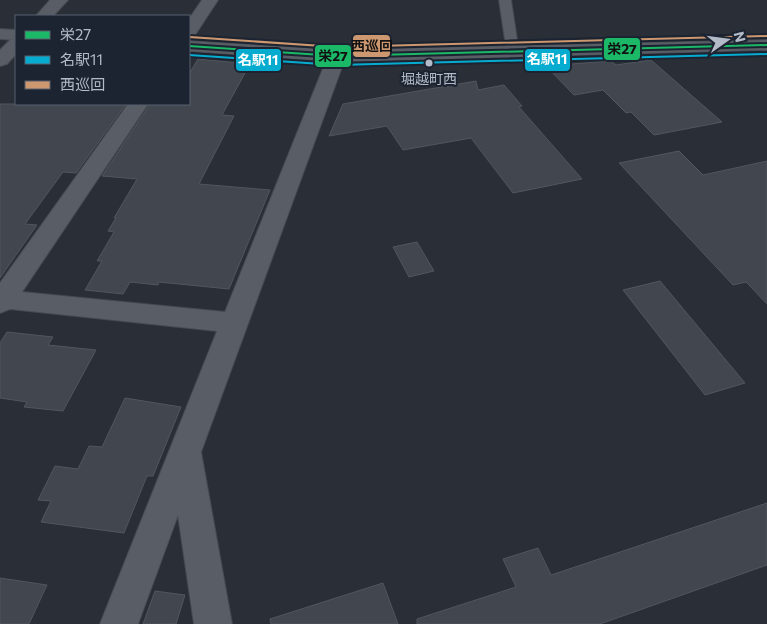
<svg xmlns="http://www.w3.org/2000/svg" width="767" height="624" viewBox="0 0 767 624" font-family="Commissioner,'Noto Sans JP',sans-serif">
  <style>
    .building { fill: #42464e; stroke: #51565f }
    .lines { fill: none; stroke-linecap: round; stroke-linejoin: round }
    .service-casing { stroke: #454950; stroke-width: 2 }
    .minor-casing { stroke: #454950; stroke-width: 2 }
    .tertiary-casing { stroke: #454950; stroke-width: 2 }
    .service { fill: #595d65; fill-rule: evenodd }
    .minor { fill: #595d65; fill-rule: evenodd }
    .tertiary { fill: #595d65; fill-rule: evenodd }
    .bus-1-casing { stroke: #1c2432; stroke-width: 4 }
    .bus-2-casing { stroke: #1c2432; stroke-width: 4 }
    .bus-3-casing { stroke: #1c2432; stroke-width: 4 }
    .bus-1 { fill: #1ab867; fill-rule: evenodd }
    .bus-2 { fill: #06acd0; fill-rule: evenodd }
    .bus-3 { fill: #cd976f; fill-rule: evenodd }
    .bus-dot { fill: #b3bac8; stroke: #1c2432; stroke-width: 2 }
    .labels { text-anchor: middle; stroke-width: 4; stroke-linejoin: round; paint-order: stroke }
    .far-bus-label { font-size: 14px; fill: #b3bac8; stroke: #1c2432 }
    .line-badge { stroke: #1c2432; stroke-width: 2 }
    .badge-label { font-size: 14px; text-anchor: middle; font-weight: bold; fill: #fff }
    .pale-badge-label { font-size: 14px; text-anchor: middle; font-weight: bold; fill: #111 }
  </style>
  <rect width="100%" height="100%" fill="#292e37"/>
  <g class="building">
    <path d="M198,59L250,64L222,115L234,116L199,184L270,190L229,289L159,282L158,285L130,282L123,294L85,290L102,261H97L114,232L108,231L116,218H114L137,179L102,176L150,104H189V74Z"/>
    <path d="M651,60L722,122L654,135L631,112L626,113L603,90L574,95L546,66L611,61L616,65Z"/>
    <path d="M476,81L478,90L504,85L522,106L519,107L582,179L513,193L471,138L403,150L387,126L329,136L343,104Z"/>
    <path d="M0,104H126L76,173L63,172L25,224L37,225L0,278Z"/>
    <path d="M679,151L703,175L767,161V304L746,282L733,285L619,163Z"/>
    <path d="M417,242L434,271L409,277L393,247Z"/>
    <path d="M660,281L745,383L705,395L623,290Z"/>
    <path d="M7,332L53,337L48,345L96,350L63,411L24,407L27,402L0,398V343Z"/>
    <path d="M125,398L181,407L153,476H147L124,533L41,522L51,501L38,500L55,466L78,469L89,446L102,447Z"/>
    <path d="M767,503V565L600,624H417V619L516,587L503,559L538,548L551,575Z"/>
    <path d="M0,578L47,585L29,624H0Z"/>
    <path d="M383,583L398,624H271L270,619Z"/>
    <path d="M155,591L185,595L176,624H143Z"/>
  </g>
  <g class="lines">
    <g class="service-casing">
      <path id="service" d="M499,0H511L519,53L517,56L513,57L507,53Z"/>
    </g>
    <g class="minor-casing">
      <g id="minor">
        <path d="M50,0H68L53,16H36Z"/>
        <path d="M202,0H218L195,35L189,36V19Z"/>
        <path d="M16,39V54L7,64L0,66V50L10,40Z"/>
        <path d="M337,50L344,52L346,56L201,452L232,624H194L178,515L138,624H100L217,331L10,309L0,313V283L128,104H148L22,292L225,312L328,56L330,52Z"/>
      </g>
    </g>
    <g class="tertiary-casing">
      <g id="tertiary">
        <path d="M0,29L16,30V40L0,39Z"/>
        <path d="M767,40V50L337,62L189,51V41L337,50Z"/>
      </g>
    </g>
    <use href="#service" class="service"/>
    <use href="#minor" class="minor"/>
    <use href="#tertiary" class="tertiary"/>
    <g class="bus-1-casing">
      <path id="bus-1" d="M767,44V46L337,57L189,47V45L337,55Z"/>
    </g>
    <g class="bus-2-casing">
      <path id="bus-2" d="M767,53V55L337,66L189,56V54L337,64Z"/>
    </g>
    <g class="bus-3-casing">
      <path id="bus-3" d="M767,35V37L337,48L189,38V36H190L337,46Z"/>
    </g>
    <use href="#bus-1" class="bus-1"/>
    <use href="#bus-2" class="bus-2"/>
    <use href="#bus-3" class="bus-3"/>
  </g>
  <circle class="bus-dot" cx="429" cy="63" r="4.5"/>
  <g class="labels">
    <g class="far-bus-label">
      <text x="429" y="84">堀越町西</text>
    </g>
  </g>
  <g class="line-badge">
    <rect x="352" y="34" width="39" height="24" rx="5" fill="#cd976f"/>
    <rect x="603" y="37" width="38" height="24" rx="5" fill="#1ab867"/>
    <rect x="314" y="44" width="38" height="24" rx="5" fill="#1ab867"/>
    <rect x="524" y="48" width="47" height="24" rx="5" fill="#06acd0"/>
    <rect x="235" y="48" width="47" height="24" rx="5" fill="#06acd0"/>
  </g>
  <g class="badge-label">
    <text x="547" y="64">名駅11</text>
    <text x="258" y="65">名駅11</text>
  </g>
  <g class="pale-badge-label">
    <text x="372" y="51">西巡回</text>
    <text x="622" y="54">栄27</text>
    <text x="333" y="61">栄27</text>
  </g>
  <rect x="15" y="15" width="175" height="90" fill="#1c2432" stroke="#58606e"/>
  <rect x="25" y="31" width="25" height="8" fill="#1ab867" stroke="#58606e"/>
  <text x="60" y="40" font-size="15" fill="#b3bac8">栄27</text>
  <rect x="25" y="56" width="25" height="8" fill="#06acd0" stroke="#58606e"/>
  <text x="60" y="65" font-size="15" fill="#b3bac8">名駅11</text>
  <rect x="25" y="81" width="25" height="8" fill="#cd976f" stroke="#58606e"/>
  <text x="60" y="90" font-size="15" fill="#b3bac8">西巡回</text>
  <g transform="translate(727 40) rotate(76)" stroke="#1c2432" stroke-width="4" paint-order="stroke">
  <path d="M0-4L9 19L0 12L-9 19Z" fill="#b3bac8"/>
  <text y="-8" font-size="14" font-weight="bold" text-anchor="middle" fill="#b3bac8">N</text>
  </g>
</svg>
